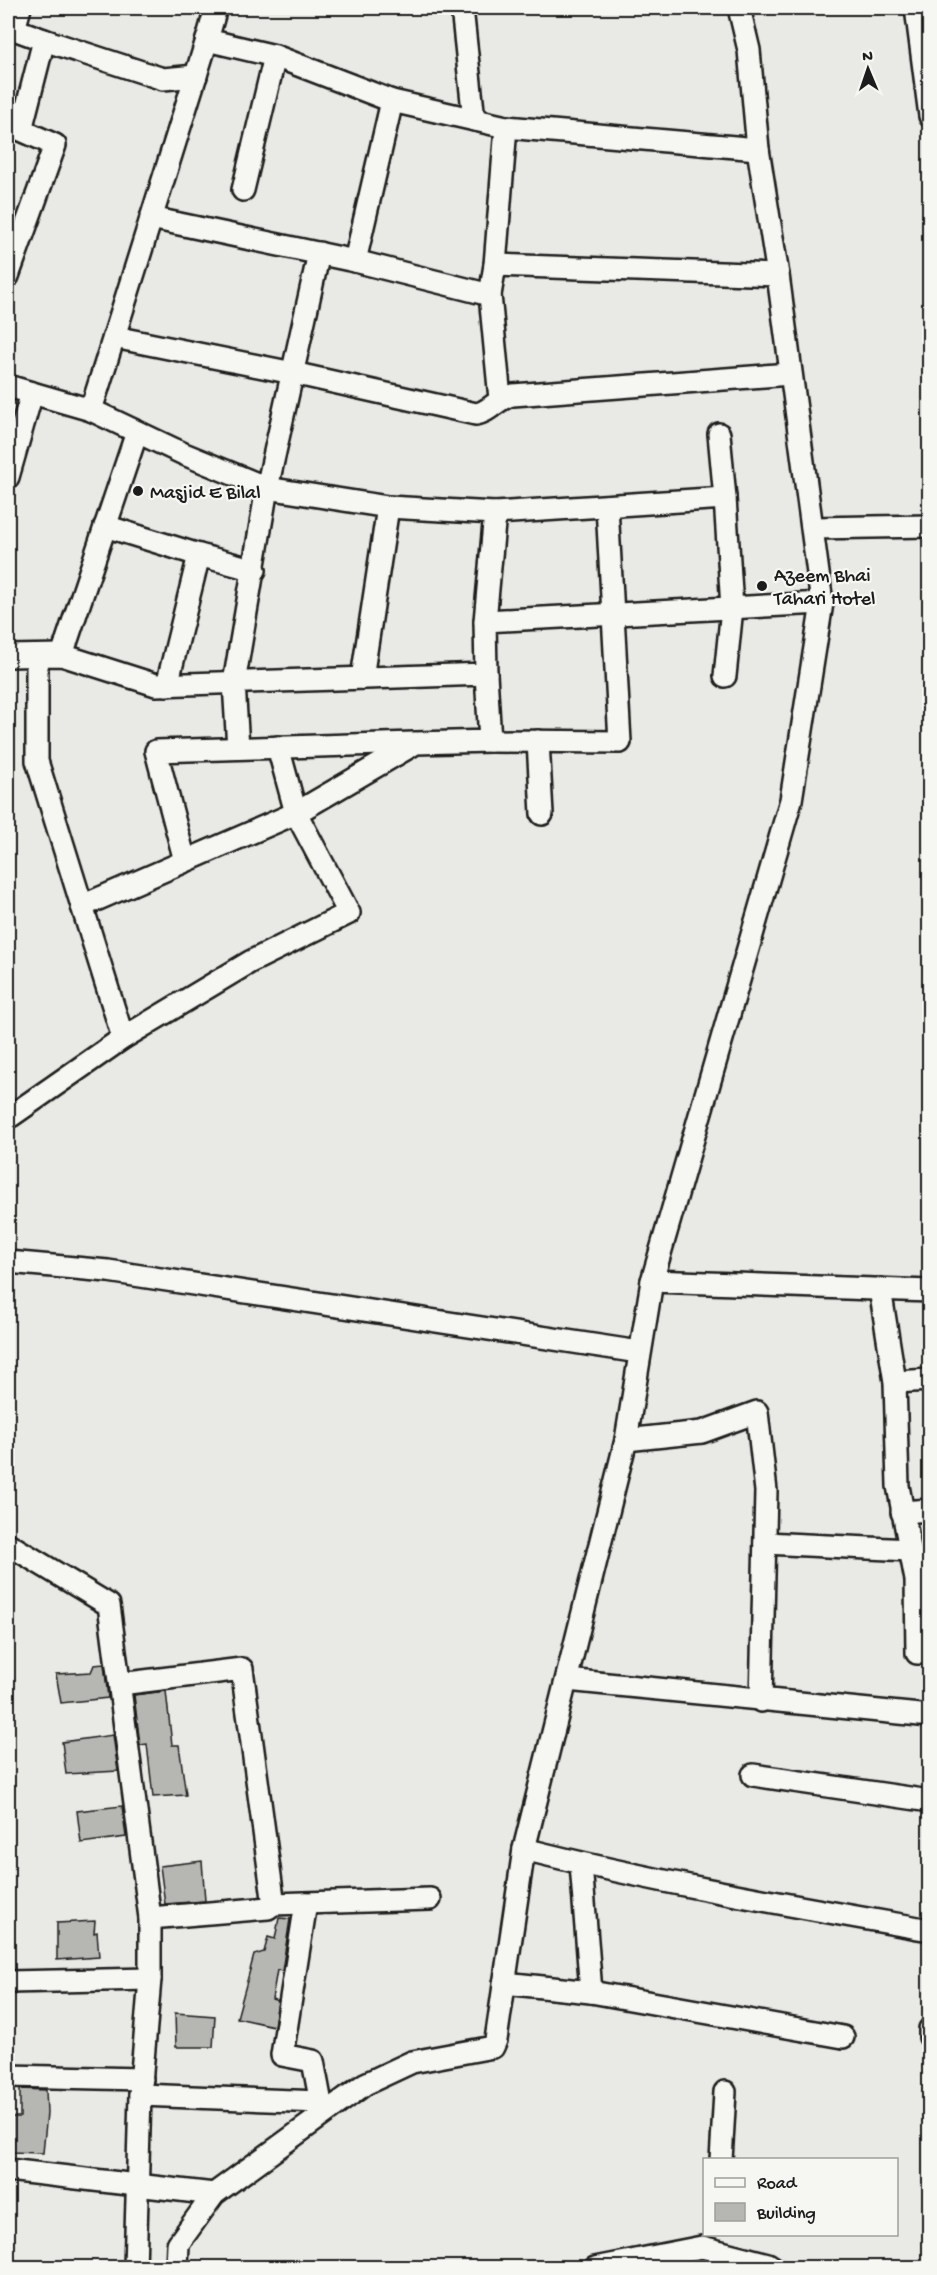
<svg xmlns="http://www.w3.org/2000/svg" width="937" height="2275" viewBox="0 0 937 2275" font-family="'Gochi Hand',sans-serif">
  <style>
    .building { fill: #b6b6b3; stroke: #1c1c1c; stroke-width: 1.5 }
    .lines { fill: none; stroke-linecap: round; stroke-linejoin: round }
    .street-casing { stroke: #1c1c1c; stroke-width: 26 }
    .street { stroke: #f6f6f2; stroke-width: 21 }
    .poi-dot { fill: #1c1c1c; stroke: #f6f6f2; stroke-width: 2 }
    .labels { text-anchor: middle; stroke-width: 4.5; stroke-linejoin: round; paint-order: stroke }
    .poi-label { font-size: 20px; fill: #1c1c1c; stroke: #f6f6f2; text-anchor: start }
  </style>
  <rect width="100%" height="100%" fill="#e9e9e5"/>
  <filter id="ink" filterUnits="userSpaceOnUse"><feTurbulence type="fractalNoise" baseFrequency=".0167" numOctaves="2"/><feDisplacementMap in="SourceGraphic" scale="12" xChannelSelector="R" yChannelSelector="G"/><feConvolveMatrix kernelMatrix="1 2 1 2 8 2 1 2 1" color-interpolation-filters="sRGB"/></filter>
  <g filter="url(#ink)">
    <g class="building">
      <path d="M104,1664L108,1698L61,1703L56,1674L91,1672L94,1665Z"/>
      <path d="M166,1691L172,1745H179L186,1795L153,1797L147,1744L140,1745L134,1695Z"/>
      <path d="M113,1735L118,1771L66,1774L62,1742Z"/>
      <path d="M122,1806L126,1837L81,1843L77,1811Z"/>
      <path d="M202,1861L205,1901L165,1904L160,1866Z"/>
      <path d="M279,1918L290,1919L282,1971L277,1970L272,1999L278,2001L274,2026L237,2018L254,1955L264,1952L268,1937L275,1939Z"/>
      <path d="M95,1921L94,1933L97,1932L99,1957L57,1960V1923Z"/>
      <path d="M175,2013L215,2016L213,2047H176Z"/>
      <path d="M20,2089L46,2090L47,2113L43,2153L8,2152V2117H20Z"/>
    </g>
    <g class="lines">
      <g class="street-casing">
        <g id="street">
          <path d="M216,8L207,40L275,56L392,101L506,127L758,149"/>
          <path d="M462,8L474,120"/>
          <path d="M916,8L930,116"/>
          <path d="M44,40L163,79L196,76"/>
          <path d="M243,190L275,56"/>
          <path d="M151,218L355,261L490,295"/>
          <path d="M355,261L392,101"/>
          <path d="M495,265L778,275"/>
          <path d="M8,276L55,145L21,130L44,40L14,29L20,8"/>
          <path d="M114,337L293,373L476,414C490,412 497,398 513,395L790,374"/>
          <path d="M8,386L91,410L184,454L267,488L319,253"/>
          <path d="M500,399L490,295L495,265L506,127"/>
          <path d="M91,410L207,40"/>
          <path d="M719,434L725,498"/>
          <path d="M8,477L32,393"/>
          <path d="M388,507L495,513L725,498L732,608L725,676"/>
          <path d="M105,526L199,555"/>
          <path d="M813,528L930,526"/>
          <path d="M485,621L495,513"/>
          <path d="M62,655L137,432"/>
          <path d="M8,656L62,655L156,685L486,674L485,621L822,603"/>
          <path d="M37,656V761L123,1038"/>
          <path d="M167,685L199,555L255,570"/>
          <path d="M490,741L620,742L607,506"/>
          <path d="M538,741L542,814"/>
          <path d="M238,748L234,683L267,488L388,507L362,678"/>
          <path d="M185,861L156,751L414,743"/>
          <path d="M82,906L296,813L278,747"/>
          <path d="M11,1116L123,1038L250,962L349,913L296,813L416,743L490,741L486,674"/>
          <path d="M8,1262L108,1271L639,1352"/>
          <path d="M652,1281L930,1291"/>
          <path d="M880,1289L895,1382L898,1486L916,1580L917,1653H930"/>
          <path d="M895,1382L930,1380"/>
          <path d="M626,1440L702,1432L757,1412L766,1491L761,1701"/>
          <path d="M902,1512L930,1510"/>
          <path d="M765,1543L910,1550"/>
          <path d="M8,1544L109,1605L150,1918V1979L140,2095L135,2268"/>
          <path d="M567,1680L930,1716"/>
          <path d="M120,1684L242,1669L273,1898V1904L268,1908L150,1918"/>
          <path d="M753,1775L930,1801"/>
          <path d="M524,1849C658,1883 794,1906 930,1930"/>
          <path d="M581,1864L591,1992"/>
          <path d="M306,1903L282,2055L313,2061L323,2114"/>
          <path d="M273,1904L430,1899"/>
          <path d="M8,1982L150,1979"/>
          <path d="M504,1983L591,1992L843,2037"/>
          <path d="M930,2029V2037"/>
          <path d="M8,2076L142,2079"/>
          <path d="M140,2095L321,2102"/>
          <path d="M721,2160L725,2092"/>
          <path d="M8,2170L214,2194"/>
          <path d="M177,2268L178,2244L214,2194L365,2084L412,2062L493,2047L496,2040L524,1849L626,1440L652,1281L791,800L822,603L778,275L758,149L749,50L739,8"/>
          <path d="M595,2268L702,2247L768,2264L774,2268"/>
        </g>
      </g>
      <use href="#street" class="street"/>
    </g>
  </g>
  <g class="poi-dot">
    <circle cx="138" cy="491" r="6"/>
    <circle cx="762" cy="586" r="6"/>
  </g>
  <g class="labels">
    <g class="poi-label">
      <text x="150" y="498">Masjid E Bilal</text>
      <text x="774" y="581">Azeem Bhai<tspan x="774" dy="23">Tahari Hotel</tspan></text>
    </g>
  </g>
  <rect width="937" height="2275" fill="none" stroke="#f6f6f2" stroke-width="30"/>
  <rect x="15" y="15" width="907" height="2245" fill="none" stroke="#1c1c1c" stroke-width="2" filter="url(#ink)"/>
  <rect x="703" y="2158" width="195" height="78" fill="#f6f6f2" stroke="#9f9f9c" stroke-width="1.5"/>
  <rect x="715" y="2178" width="30" height="9" fill="#f6f6f2" stroke="#9f9f9c" stroke-width="1.5"/>
  <text x="757" y="2188" font-size="18" fill="#1c1c1c">Road</text>
  <rect x="715" y="2203" width="30" height="18" fill="#b6b6b3" stroke="#9f9f9c" stroke-width="1.5"/>
  <text x="757" y="2218" font-size="18" fill="#1c1c1c">Building</text>
  <g transform="translate(868 69) rotate(358)" stroke="#f6f6f2" stroke-width="4.5" paint-order="stroke">
  <path d="M0-4.5L10 22L0 15L-10 22Z" fill="#1c1c1c"/>
  <text y="-9" font-size="16" font-weight="bold" text-anchor="middle" fill="#1c1c1c">N</text>
  </g>
</svg>
